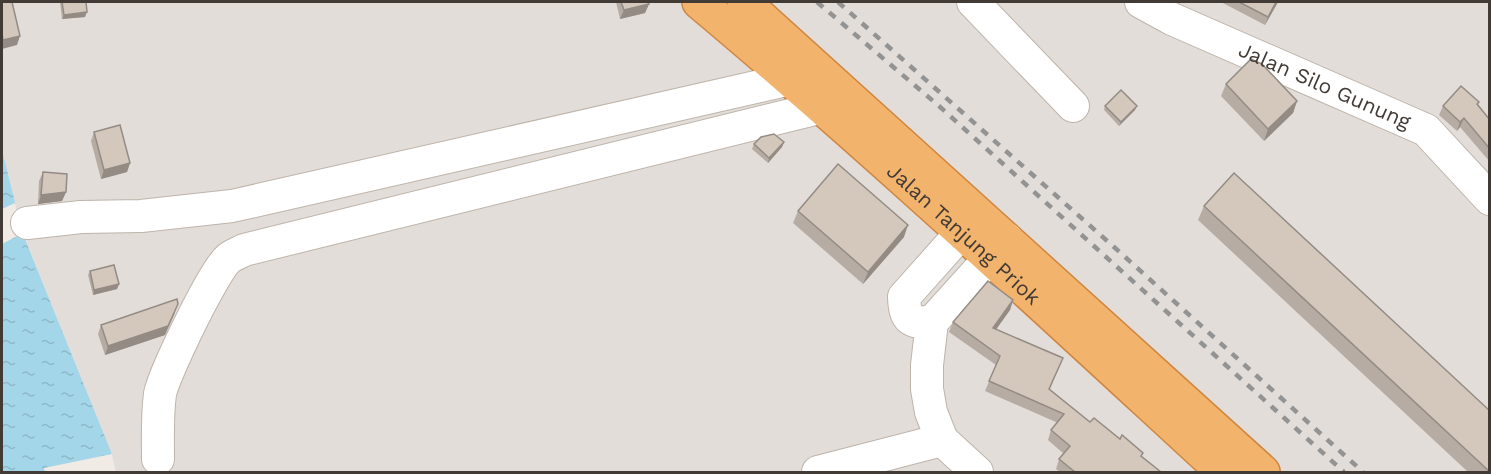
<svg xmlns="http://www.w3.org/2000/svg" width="1491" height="474" viewBox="0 0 1491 474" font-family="'Work Sans',sans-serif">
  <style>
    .industrial { fill: #e2ddd9 }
    .water { fill: url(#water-ripples) }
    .pier { fill: #f0ebe4 }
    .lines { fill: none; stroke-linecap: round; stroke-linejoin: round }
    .minor-casing { stroke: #beb4aa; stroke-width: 34 }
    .highway-casing { stroke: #d0863e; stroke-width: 36 }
    .minor { stroke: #fff; stroke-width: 32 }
    .highway { stroke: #f2b36d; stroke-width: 33 }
    .rail { stroke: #939393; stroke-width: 4.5; stroke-dasharray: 8 8; stroke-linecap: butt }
    .wall { fill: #b6aca3 }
    .shaded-wall { fill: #948c84 }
    .building { fill: #d4c8bd; stroke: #948c84; stroke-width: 1.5 }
    .labels { text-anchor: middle; stroke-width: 6; stroke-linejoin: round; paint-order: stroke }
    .street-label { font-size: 21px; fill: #423a34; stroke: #fff }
  </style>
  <defs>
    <pattern id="water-ripples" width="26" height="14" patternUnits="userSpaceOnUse" patternTransform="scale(1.5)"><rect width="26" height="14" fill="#a3d6e9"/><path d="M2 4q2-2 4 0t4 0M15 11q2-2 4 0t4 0" fill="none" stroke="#8eb8c8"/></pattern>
  </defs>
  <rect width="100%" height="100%" fill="#f0ebe4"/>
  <path class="industrial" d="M2,2H1489V472H116L112,454L23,233L2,150Z"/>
  <path class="water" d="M2,150L23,234L112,454L116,472H2Z"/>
  <g class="pier">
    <path d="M15,203L23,233L2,244V209Z"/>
    <path d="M112,454L116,472H45L44,468Z"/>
  </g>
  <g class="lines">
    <g class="minor-casing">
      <g id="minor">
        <path d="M973,2L1073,106"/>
        <path id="s1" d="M1141,2L1172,19L1426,130L1490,199"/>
        <path d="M27,223L81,217L141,216L232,206L791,79"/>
        <path d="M932,322C910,323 905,320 904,297L978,214"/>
        <path d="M158,459C158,437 157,416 160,394C164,374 213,272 228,259C232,255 239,253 244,250L823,107"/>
        <path d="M818,472L942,440"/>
        <path d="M977,472L942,440L931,412L927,389V365L932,322L1007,239"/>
      </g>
    </g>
    <g class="highway-casing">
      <g id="highway">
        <path id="s2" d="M699,2C879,153 1050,313 1223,472"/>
        <path d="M744,2L1263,472"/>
      </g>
    </g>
    <use href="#minor" class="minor"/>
    <use href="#highway" class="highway"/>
    <g class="rail">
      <path d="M817,2L939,106L1344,472"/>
      <path d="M838,2L1114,247L1363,472"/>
    </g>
  </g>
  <g class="wall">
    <path d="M60,2H86L85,17L62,19Z"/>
    <path d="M616,2H648L649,4L645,13L620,19Z"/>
    <path d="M1221,2H1278L1265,25Z"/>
    <path d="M1226,84L1297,101L1293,113L1264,141L1221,96Z"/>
    <path d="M1479,102L1478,106L1490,120V162L1460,127L1457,131L1439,115L1443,106Z"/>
    <path d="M1105,106L1135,110L1119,126L1104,110Z"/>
    <path d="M94,132L130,163L127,172L101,179L91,141Z"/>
    <path d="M784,142L782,147L768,163L752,149L754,144Z"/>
    <path d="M43,172L66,192L62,201L38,204L39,181Z"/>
    <path d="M1204,206L1490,472H1468L1198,220Z"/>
    <path d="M798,211L904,237L863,284L793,223Z"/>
    <path d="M90,271L119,284L117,289L93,295L88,275Z"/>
    <path d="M1013,300L1010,310L996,329L1059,367L1050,389L1090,422L1142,457L1161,472H1060L1056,469L1059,459L1064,454L1048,440L1051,430L1058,423L985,391L996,365L949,332L953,322Z"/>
    <path d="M175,313L165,335L105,355L98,334L101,325Z"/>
  </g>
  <g class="shaded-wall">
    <path d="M1276,2H1278L1265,25L1268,17Z"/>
    <path d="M649,4L645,13L620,19L624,10Z"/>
    <path d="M87,12L85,17L62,19L64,15Z"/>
    <path d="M20,36L17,45L2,49L3,40Z"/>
    <path d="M1297,101L1293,113L1264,141L1268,129Z"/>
    <path d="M1137,106L1135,110L1119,126L1121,122Z"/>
    <path d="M1464,118L1460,127L1457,131L1460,122Z"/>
    <path d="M784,142L782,147L768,163L769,158Z"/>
    <path d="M130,163L127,172L101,179L104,170Z"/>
    <path d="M66,192L62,201L38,204L41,195Z"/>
    <path d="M908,225L904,237L863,284L868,272Z"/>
    <path d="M119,284L117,289L93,295L94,290Z"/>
    <path d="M1013,300L1010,310L990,338L993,328Z"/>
    <path d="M178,304L165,335L105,355L108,346Z"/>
  </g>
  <g class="building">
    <path d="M2,2H12L20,36L3,40L2,34Z"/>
    <path d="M62,2H86L87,12L64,15Z"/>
    <path d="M621,2H648L649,4L624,10Z"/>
    <path d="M1239,2H1276L1268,17Z"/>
    <path d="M1251,59L1262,64L1297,101L1268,129L1226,84Z"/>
    <path d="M1461,86L1479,102L1477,104L1490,120V149L1464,118L1460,122L1443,106Z"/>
    <path d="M1121,90L1137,106L1121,122L1105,106Z"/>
    <path d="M120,125L130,163L104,170L94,132Z"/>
    <path d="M774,134L784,142L769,158L754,144L761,137Z"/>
    <path d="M838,164L908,225L868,272L798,211Z"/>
    <path d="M43,172L67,174L66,192L41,195Z"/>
    <path d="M1234,173L1490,411V472L1204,206Z"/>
    <path d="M114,265L119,284L94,290L90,271Z"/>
    <path d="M988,281L1013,300L993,328L1063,358L1049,389L1090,422L1094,418L1120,439L1122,435L1143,453L1141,456L1161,472H1075L1059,459L1070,446L1051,430L1064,414L989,381L1000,356L953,322Z"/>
    <path d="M177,299L178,304L168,326L108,346L101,325Z"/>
  </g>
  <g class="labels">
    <g class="street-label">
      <text dy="7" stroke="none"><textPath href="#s1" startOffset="202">Jalan Silo Gunung</textPath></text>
      <text dy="7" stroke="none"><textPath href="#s2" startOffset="352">Jalan Tanjung Priok</textPath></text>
    </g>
  </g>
  <rect width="1491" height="474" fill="none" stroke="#423a34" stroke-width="6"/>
</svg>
